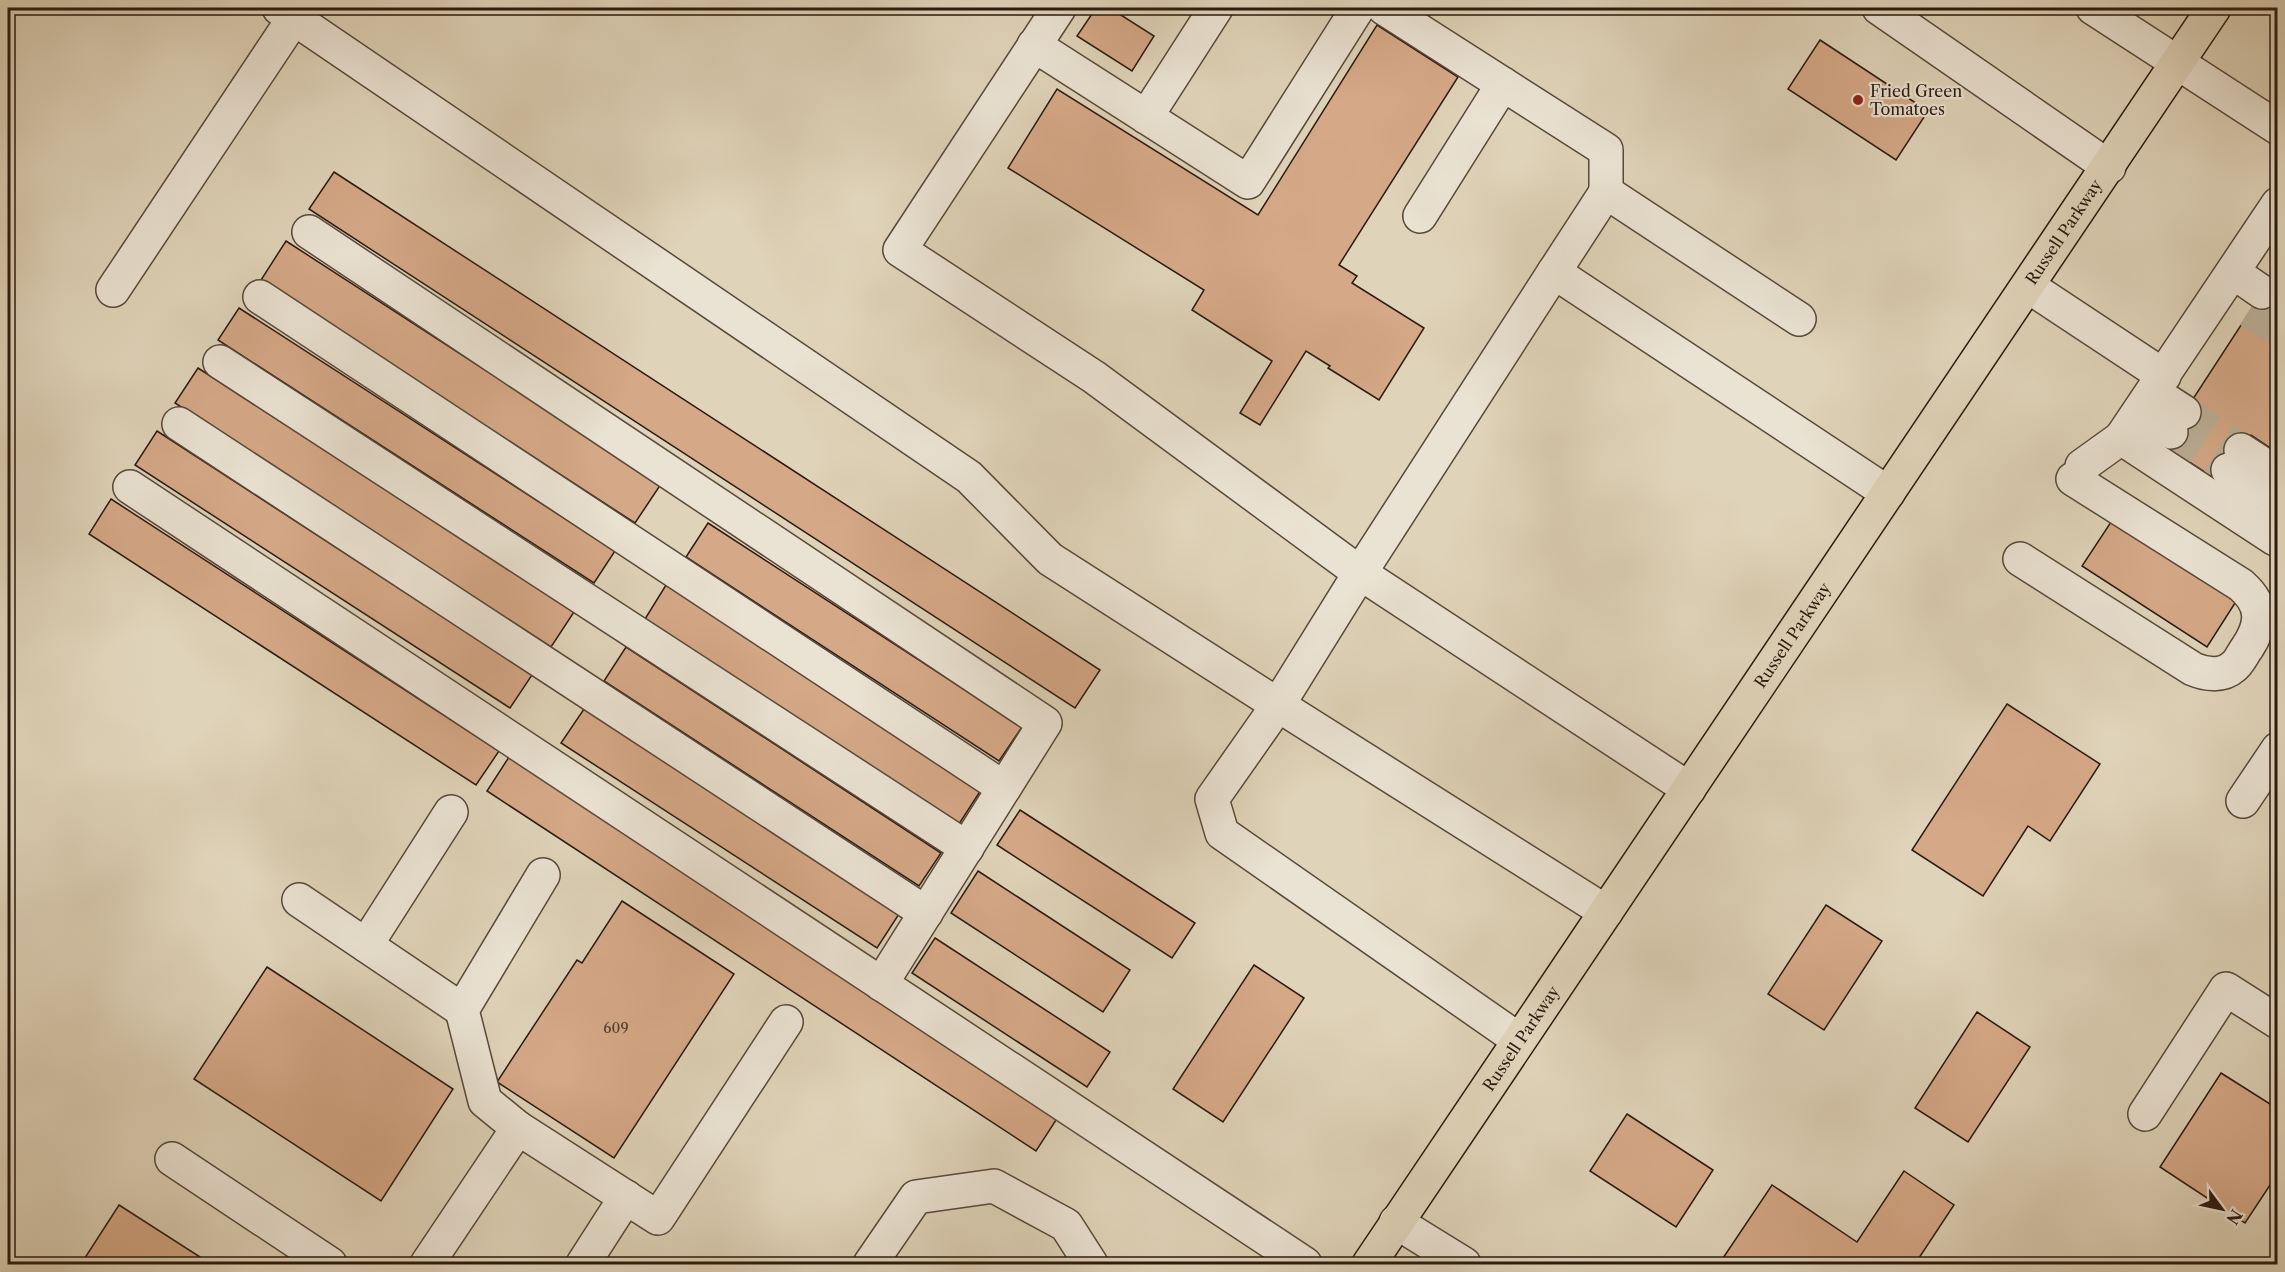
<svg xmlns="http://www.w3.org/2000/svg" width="2285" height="1272" viewBox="0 0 2285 1272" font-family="'Libre Caslon Text',serif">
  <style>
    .building { fill: #d5a887; stroke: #2b1a10; stroke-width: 1.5 }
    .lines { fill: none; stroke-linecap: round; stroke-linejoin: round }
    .minor-tunnel { stroke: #bbae97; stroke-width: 33; stroke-dasharray: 33 16; stroke-linecap: butt }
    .minor-casing { stroke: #58483a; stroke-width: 36 }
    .major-casing { stroke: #2b1a10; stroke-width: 36 }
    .minor { stroke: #eae2d2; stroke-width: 33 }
    .major { stroke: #dfd3b9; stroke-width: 33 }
    .poi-dot { fill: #8f2418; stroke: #eae2d2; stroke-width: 2 }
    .labels { text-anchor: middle; stroke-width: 4.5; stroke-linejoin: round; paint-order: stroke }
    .number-label { font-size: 14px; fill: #563e2e }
    .poi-label { font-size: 16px; fill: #2b1a10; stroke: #eae2d2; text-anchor: start }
    .street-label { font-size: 16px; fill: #2b1a10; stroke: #eae2d2 }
  </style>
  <rect width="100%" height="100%" fill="#dfd3b9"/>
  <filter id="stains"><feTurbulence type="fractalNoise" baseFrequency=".00333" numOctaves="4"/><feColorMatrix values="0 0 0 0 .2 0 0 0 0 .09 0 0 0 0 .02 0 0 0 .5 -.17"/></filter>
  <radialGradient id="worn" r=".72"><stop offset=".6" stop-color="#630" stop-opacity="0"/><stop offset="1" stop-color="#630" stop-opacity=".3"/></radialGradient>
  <g class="building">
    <path d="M1096,8H1110L1154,36L1132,71L1077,36Z"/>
    <path d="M1377,25L1458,77L1339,265L1357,276L1352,283L1424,328L1379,400L1328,368L1330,366L1306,351L1260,425L1240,413L1272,361L1192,310L1204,290L1008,168L1057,89L1258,215Z"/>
    <path d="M1820,40L1928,111L1896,160L1788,89Z"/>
    <path d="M334,172L1100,670L1075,708L309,209Z"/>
    <path d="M286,241L661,484L635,523L261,280Z"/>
    <path d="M2271,279L2278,283V453L2251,435L2220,482L2163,445Z"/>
    <path d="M239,308L615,551L594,583L218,340Z"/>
    <path d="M198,368L574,612L551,647L175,403Z"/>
    <path d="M157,431L532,675L510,708L135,465Z"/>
    <path d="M111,499L499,751L476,785L89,534Z"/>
    <path d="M2113,519L2237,600L2207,647L2082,566Z"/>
    <path d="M708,523L1022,727L999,761L686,557Z"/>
    <path d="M666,585L981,790L959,824L645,619Z"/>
    <path d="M626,647L941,853L919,886L604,681Z"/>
    <path d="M2007,704L2100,764L2050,841L2028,826L1983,896L1912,850Z"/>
    <path d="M584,709L899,914L877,948L561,743Z"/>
    <path d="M509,757L1058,1117L1036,1151L487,791Z"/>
    <path d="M1020,810L1195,923L1172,958L997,845Z"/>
    <path d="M978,871L1130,970L1103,1012L951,913Z"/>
    <path d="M622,901L734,974L614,1158L497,1082L577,960L582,963Z"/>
    <path d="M1826,905L1882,941L1824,1030L1768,994Z"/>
    <path d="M935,938L1110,1052L1087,1087L912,973Z"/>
    <path d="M1254,965L1304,998L1223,1122L1173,1089Z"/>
    <path d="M267,967L453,1089L381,1201L194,1079Z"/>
    <path d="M1977,1012L2030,1047L1968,1142L1915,1108Z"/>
    <path d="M2221,1073L2278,1109V1173L2245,1223L2160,1167Z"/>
    <path d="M1627,1114L1713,1170L1676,1227L1590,1171Z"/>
    <path d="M1904,1171L1954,1205L1915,1264H1719L1772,1185L1857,1242Z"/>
    <path d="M119,1205L211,1264H81Z"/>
  </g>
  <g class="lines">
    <g class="minor-tunnel">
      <path d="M2249,311L2278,330"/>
      <path d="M2184,412L2241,450"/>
      <path d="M2171,432L2228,470"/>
    </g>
    <g class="minor-casing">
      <g id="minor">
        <path d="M279,8L969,477L1050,559L1278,705L1212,799L1222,833L1519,1040"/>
        <path d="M1059,8L900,250L1094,377L1360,573L1278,705L1606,912"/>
        <path d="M1384,8L1606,150V192"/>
        <path d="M1879,8L2109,167"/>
        <path d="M2093,8L2278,128"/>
        <path d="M1034,45L1248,182L1358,8"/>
        <path d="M1146,117L1216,8"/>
        <path d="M2278,204L2121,438L2275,539L2278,535"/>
        <path d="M1420,216L1503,84"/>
        <path d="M309,232L1045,723L881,984"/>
        <path d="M1554,272L1606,192L1799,319"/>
        <path d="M2233,272L2262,292"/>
        <path d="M2028,286L2164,376"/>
        <path d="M113,290L294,18"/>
        <path d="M260,297L1004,788"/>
        <path d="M220,362L967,848"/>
        <path d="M2153,392L2184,412"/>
        <path d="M2139,412L2171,432"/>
        <path d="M179,424L926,913"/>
        <path d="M2241,450L2278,474"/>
        <path d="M2082,466L2121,438"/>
        <path d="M2228,470L2278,502"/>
        <path d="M130,487L1305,1264"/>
        <path d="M2020,559L2193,669C2205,674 2222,677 2233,667C2239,663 2243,653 2247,648C2263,624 2264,605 2241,585L2073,479"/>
        <path d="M1689,789L1360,573L1554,272L1888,493"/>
        <path d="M2243,801L2278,749"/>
        <path d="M299,900L462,1010"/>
        <path d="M366,945L451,812"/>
        <path d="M2145,1114L2226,989L2278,1022"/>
        <path d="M518,1128L485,1101L462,1010L543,875"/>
        <path d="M172,1159L330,1264"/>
        <path d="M1396,1222L1464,1264"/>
        <path d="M427,1264L518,1128L658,1218L786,1022"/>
        <path d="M583,1264L626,1197"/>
        <path d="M870,1264L916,1197L994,1186L1066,1225L1091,1264"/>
      </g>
    </g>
    <g class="major-casing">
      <g id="major">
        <path id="s1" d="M1369,1264L2214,8"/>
      </g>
    </g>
    <use href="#minor" class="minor"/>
    <use href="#major" class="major"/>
  </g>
  <circle class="poi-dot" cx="1858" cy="100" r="6"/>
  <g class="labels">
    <g class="number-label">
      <text x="616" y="1033">609</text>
    </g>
    <g class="poi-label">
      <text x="1870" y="97">Fried Green<tspan x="1870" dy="18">Tomatoes</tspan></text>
    </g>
    <g class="street-label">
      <text dy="6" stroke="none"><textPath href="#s1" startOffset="1244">Russell Parkway</textPath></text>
      <text dy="6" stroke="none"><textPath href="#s1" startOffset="758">Russell Parkway</textPath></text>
      <text dy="6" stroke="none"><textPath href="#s1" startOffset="272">Russell Parkway</textPath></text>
    </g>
  </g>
  <rect width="2285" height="1272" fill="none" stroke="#dfd3b9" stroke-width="30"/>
  <rect x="9" y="9" width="2267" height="1254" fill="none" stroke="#2b1a10" stroke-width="3"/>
  <rect x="15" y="15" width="2255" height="1242" fill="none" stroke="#2b1a10" stroke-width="1.5"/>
  <g transform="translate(2222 1209) rotate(123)" stroke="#eae2d2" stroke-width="4.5" paint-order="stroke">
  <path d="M0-4.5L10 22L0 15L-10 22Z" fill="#2b1a10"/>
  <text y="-9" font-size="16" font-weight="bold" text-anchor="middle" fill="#2b1a10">N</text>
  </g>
  <rect width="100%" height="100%" filter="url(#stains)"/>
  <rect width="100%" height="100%" fill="url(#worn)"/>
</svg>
